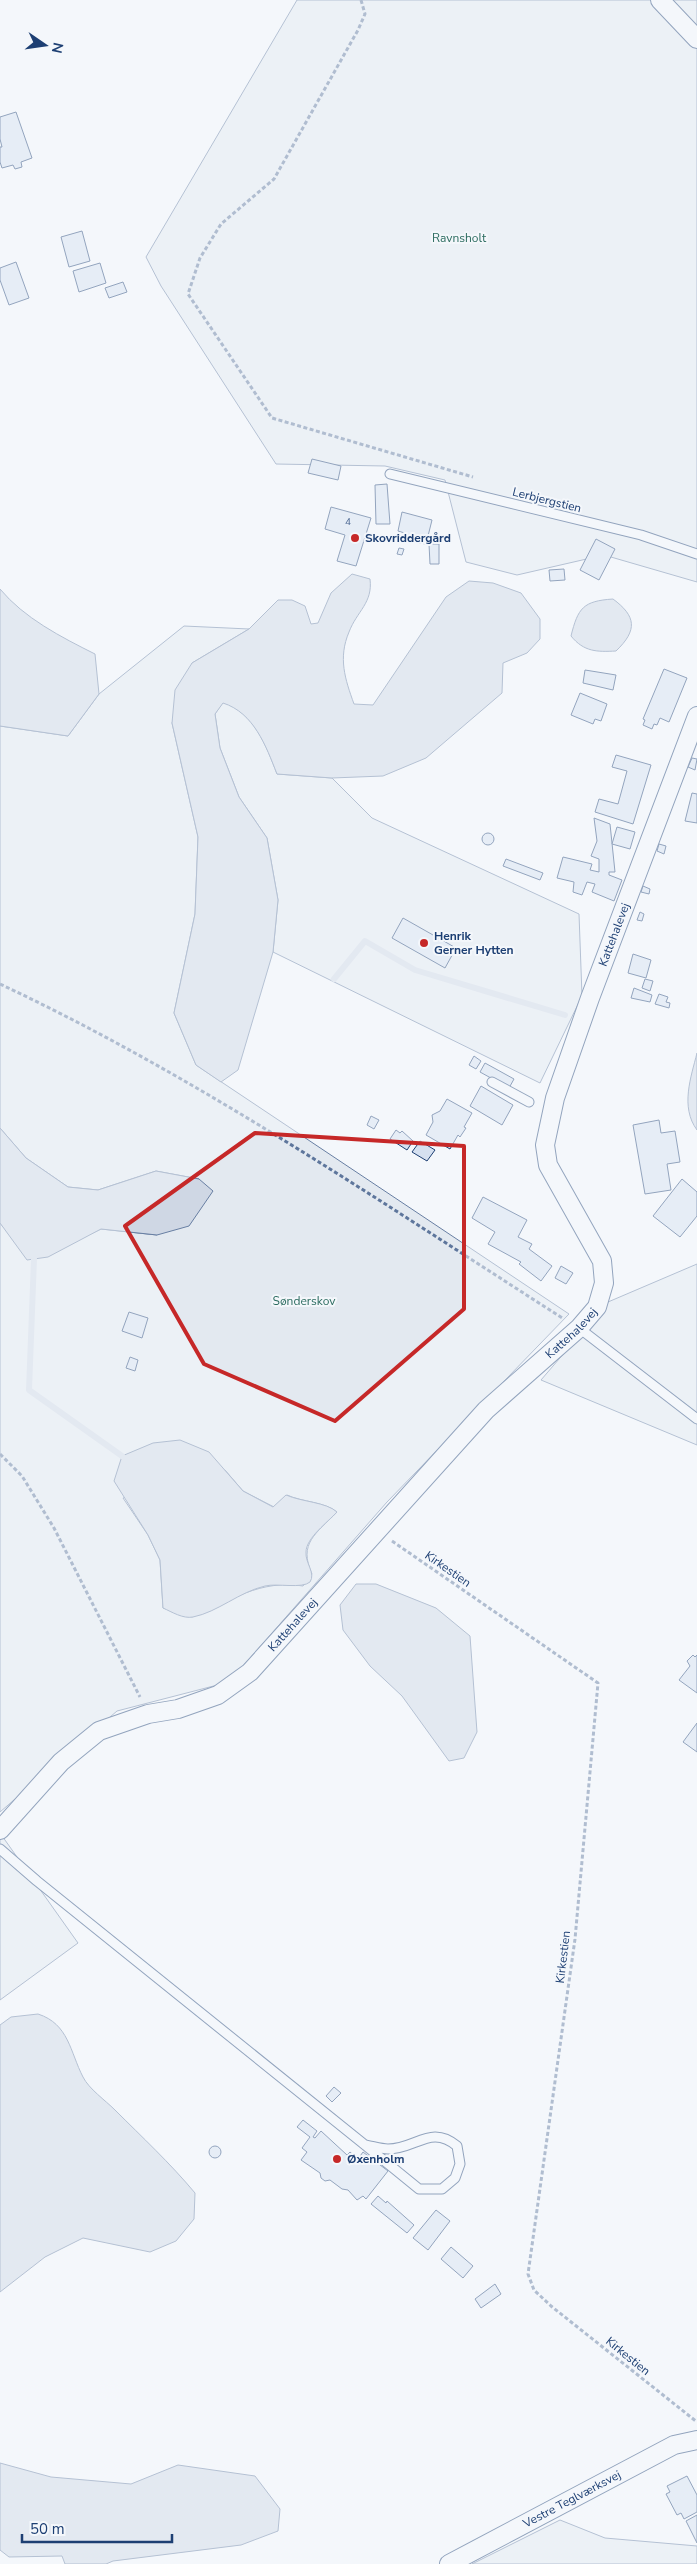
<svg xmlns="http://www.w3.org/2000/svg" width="697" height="2564" viewBox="0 0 697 2564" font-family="'Nunito Sans',sans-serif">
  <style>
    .green { fill: #e3e9f0; stroke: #687fa3; fill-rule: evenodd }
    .water { fill: #cfd7e4; stroke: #687fa3 }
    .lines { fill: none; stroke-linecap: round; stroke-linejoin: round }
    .stream { stroke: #cfd7e4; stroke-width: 6 }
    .building { fill: #d5e0f0; stroke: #1d3f73 }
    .service-casing { stroke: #1d3f73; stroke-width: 11 }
    .minor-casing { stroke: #1d3f73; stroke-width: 20 }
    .path { stroke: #5e769c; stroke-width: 3; stroke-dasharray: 4 2.5; stroke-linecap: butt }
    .service { stroke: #f4f7fb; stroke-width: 9 }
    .minor { stroke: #f4f7fb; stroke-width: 18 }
    .marked { fill: none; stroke: #c62828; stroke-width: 4; stroke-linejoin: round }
    .poi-dot { fill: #c62828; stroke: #f4f7fb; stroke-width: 2 }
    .labels { text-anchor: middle; stroke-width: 4; stroke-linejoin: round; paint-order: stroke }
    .number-label { font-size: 10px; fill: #4b6792 }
    .park-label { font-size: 12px; fill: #2c6c60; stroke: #f4f7fb }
    .street-label { font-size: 12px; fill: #1d3f73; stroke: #f4f7fb }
    .poi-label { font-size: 12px; font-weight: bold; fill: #1d3f73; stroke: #f4f7fb; text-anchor: start }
  </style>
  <rect width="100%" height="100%" fill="#f4f7fb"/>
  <g class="green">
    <path d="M297,0H697V582L604,555L517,575L466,562L445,480L385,466L276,464L161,286L146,257Z"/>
    <path d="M184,626L249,629L192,663L172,723L198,837L195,914L174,1013L196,1065L569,1314L387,1502L229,1682L117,1711L0,1812V1223L6,1230L82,1238L101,1229L157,1235L199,1179L156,1171L98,1190L68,1187L26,1158L0,1128V726L68,736L99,694ZM225,1470L243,1491L274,1507L287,1495C302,1502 325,1502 337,1512C316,1534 298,1543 312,1574L303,1586C261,1579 229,1601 192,1617L163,1608L160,1560L148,1535L123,1498Z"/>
    <path d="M223,702C254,713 266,745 277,774L332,778L372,818L579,914L582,996L540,1083L273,952L278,900L267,838L239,797L220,748L215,714Z"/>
    <path d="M697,1264V1445L541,1380L608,1302Z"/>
    <path d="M0,1833L78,1943L0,2000Z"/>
    <path d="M560,2520L605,2538L697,2546V2564H472Z"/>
  </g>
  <g class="water">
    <path d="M352,574L370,579C373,603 357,611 349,632C338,658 345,679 354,704L373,705L446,597L469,581L493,583L521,593L540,619V639L527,653L503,663L502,693L426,758L383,776L332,778L277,774C266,746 254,713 223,703L215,714L220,748L239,797L267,838L278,900L273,952L238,1070L221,1082L196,1065L174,1013L195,914L198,837L172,723L175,690L192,663L249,629L278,600H292L305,606L311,624L318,623L331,593Z"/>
    <path d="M0,589C24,618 61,637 95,654L99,694L68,736L0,726Z"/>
    <path d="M613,599C636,616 638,630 616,651C597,652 584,652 571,636C578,608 583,601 613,599Z"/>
    <path d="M697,1053V1130C680,1107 691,1077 697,1053Z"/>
    <path d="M0,1128L26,1158L68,1187L98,1190L156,1171L199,1179L213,1191L189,1226L157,1235L101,1229L48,1257L27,1260L0,1223Z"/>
    <path d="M180,1440L209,1452L243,1491L273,1507L286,1495C302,1502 326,1502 337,1512C328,1522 306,1538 306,1552C305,1563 316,1573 310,1582C302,1589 277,1583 265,1586C239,1592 218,1612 193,1617C183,1619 172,1612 163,1608L160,1560L148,1535L114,1481L122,1456L153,1443Z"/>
    <path d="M356,1584H376L436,1608L470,1636L477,1732L464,1758L449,1761L402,1696L370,1666L343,1630L340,1605Z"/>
    <path d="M38,2014C69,2024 70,2052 83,2077C89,2089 105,2100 115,2110C142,2137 170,2163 195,2193L194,2219L176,2241L150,2252L83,2238L45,2257L0,2292V2025L11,2017Z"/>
    <path d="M0,2463L51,2477L131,2484L178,2465L255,2476L280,2509L278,2531L241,2545L113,2561L106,2564H65L62,2556L9,2557L0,2550Z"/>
  </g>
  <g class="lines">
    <g class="stream">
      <path d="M334,979L365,941L415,970L565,1015"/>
      <path d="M34,1259L29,1390L122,1456"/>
    </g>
  </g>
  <g class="building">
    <path d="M16,112L32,158L21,162L22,167L15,169L13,165L2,168L0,162V147H2L0,139V117Z"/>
    <path d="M82,231L90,261L69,267L61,237Z"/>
    <path d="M16,262L29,298L9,305L0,280V268Z"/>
    <path d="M100,263L106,283L79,292L73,271Z"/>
    <path d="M123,282L127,292L109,298L105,288Z"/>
    <path d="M312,459L341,466L338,480L308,473Z"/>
    <path d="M387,484L390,524H376L375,485Z"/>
    <path d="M331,507L371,518L356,566L337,561L345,535L325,529Z"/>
    <path d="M402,512L432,520L426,544L406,541L408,534L398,531Z"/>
    <path d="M596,539L615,549L599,580L580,570Z"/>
    <path d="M429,544H439V564H430Z"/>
    <path d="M399,548L404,549L402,555L397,554Z"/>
    <path d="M564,569L565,580L550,581L549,570Z"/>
    <path d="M664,669L687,678L669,722L660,718L657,725L654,724L652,729L643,725L645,720L643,719Z"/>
    <path d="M585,670L616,675L613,690L583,683Z"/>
    <path d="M580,693L607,704L601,721L595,719L593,724L571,715Z"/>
    <path d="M616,755L651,765L633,824L595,812L599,799L618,804L627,771L612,767Z"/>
    <path d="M692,758L697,759L695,770L688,767Z"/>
    <path d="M692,793L697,794V823L685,821Z"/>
    <path d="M594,818L610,824L615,872H609V875L622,880L614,901L592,892L595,884L587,882L582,895L573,892L574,882L557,878L563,857L592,864L590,870L599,872V859L591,856L597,841Z"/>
    <path d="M617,827L635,832L630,849L612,844Z"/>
    <circle cx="488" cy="839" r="6"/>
    <path d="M659,844L666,846L664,854L657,851Z"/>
    <path d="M506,859L543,873L540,880L503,866Z"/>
    <path d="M643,886L650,889L649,894L641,892Z"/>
    <path d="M640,912L644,914L642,921L637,920Z"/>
    <path d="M403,918L456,948L445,968L392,938Z"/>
    <path d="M633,954L651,960L646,978L628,973Z"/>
    <path d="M645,979L653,981L650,991L642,988Z"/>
    <path d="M634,988L652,995L650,1002L631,998Z"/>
    <path d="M659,994L668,997L666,1002L670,1003L669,1008L655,1004Z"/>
    <path d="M474,1056L481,1061L476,1069L469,1065Z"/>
    <path d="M485,1063L514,1079L509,1088L480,1072Z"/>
    <path d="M481,1086L513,1105L502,1125L470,1106Z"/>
    <path d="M447,1099L472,1113L464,1127L466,1128L460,1137L458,1135L450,1149L426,1135L433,1122L432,1115L440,1111Z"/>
    <path d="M371,1116L379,1120L374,1129L367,1125Z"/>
    <path d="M659,1120L661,1133L675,1131L680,1162L667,1164L671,1190L645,1194L633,1125Z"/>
    <path d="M396,1130L400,1133L402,1131L413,1141L407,1150L390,1139Z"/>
    <path d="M420,1141L435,1150L427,1161L412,1152Z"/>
    <path d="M682,1179L697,1192V1216L680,1237L653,1216Z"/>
    <path d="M483,1197L527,1220L518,1237L532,1244L529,1249L552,1266L541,1281L519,1264L521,1262L488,1244L495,1232L472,1218Z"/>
    <path d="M561,1266L573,1273L566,1284L555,1278Z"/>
    <path d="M129,1312L148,1318L142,1338L122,1331Z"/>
    <path d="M130,1357L138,1360L135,1371L126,1368Z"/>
    <path d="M693,1655L695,1657L697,1655V1693L679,1680L690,1666L687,1661Z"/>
    <path d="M697,1723V1752L683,1742Z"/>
    <path d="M334,2087L341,2093L332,2102L326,2096Z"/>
    <path d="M303,2120L317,2131L313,2137L315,2138L321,2131L347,2155L350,2152L358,2159L363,2152L388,2171L366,2199L363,2196L357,2200L348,2190L342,2189L330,2180L325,2181L321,2178L320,2173L301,2160L307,2152L302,2148L310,2137L297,2127Z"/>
    <circle cx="215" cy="2152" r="6"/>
    <path d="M378,2196L386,2203L387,2201L414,2225L407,2233L371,2204Z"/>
    <path d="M436,2210L450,2221L428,2250L413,2238Z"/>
    <path d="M451,2247L473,2266L463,2278L441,2259Z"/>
    <path d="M495,2284L501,2294L481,2308L475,2299Z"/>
    <path d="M687,2476L697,2495V2512L684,2519L681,2513L677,2515L666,2494L670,2492L667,2486Z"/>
    <path d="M697,2515V2543L686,2521Z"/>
  </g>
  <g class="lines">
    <g class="service-casing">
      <g id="service">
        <path d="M390,474L641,535L697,554"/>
        <path d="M492,1082L529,1102"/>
        <path d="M579,1328L697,1419"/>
        <path d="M0,1849L37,1881L365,2145L419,2189H442L455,2178L460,2164L457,2146C431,2124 416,2149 388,2149C381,2149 372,2146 365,2145"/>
      </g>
    </g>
    <g class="minor-casing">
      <g id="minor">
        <path d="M660,0L697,39"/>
        <path id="s1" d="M0,1830L61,1762L99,1731L148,1714L178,1709L218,1695L250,1672L486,1410L579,1328L597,1307L604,1283L602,1261L548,1165L545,1145L555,1098L590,998L697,716"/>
        <path id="s2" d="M449,2564L674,2445L697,2440"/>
      </g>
    </g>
    <g class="path">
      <path d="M361,0L365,14L358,30L274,179L221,224L200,258L188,294L272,418L473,477"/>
      <path d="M0,984C198,1077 379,1201 564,1319"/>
      <path d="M0,1454L22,1476L54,1528L140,1697"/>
      <path d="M392,1541L598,1683L575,1939L528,2274L534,2290L551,2306L697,2422"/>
    </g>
    <use href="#service" class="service"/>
    <use href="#minor" class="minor"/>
  </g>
  <path d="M0 0H697V2564H0ZM255,1133L464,1146V1309L335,1421L204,1364L125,1226Z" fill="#f4f7fb" fill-opacity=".55" fill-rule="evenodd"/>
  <path class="marked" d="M255,1133L464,1146V1309L335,1421L204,1364L125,1226Z"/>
  <g class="poi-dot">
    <circle cx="355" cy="538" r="5"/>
    <circle cx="424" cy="943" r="5"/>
    <circle cx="337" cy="2159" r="5"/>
  </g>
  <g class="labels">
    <g class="number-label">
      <text x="348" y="525">4</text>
    </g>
    <g class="park-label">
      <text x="459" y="242">Ravnsholt</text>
      <text x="304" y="1305">Sønderskov</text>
    </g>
    <g class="street-label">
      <text transform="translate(547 500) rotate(14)" y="4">Lerbjergstien</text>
      <text dy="4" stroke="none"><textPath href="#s1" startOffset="1208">Kattehalevej</textPath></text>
      <text dy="4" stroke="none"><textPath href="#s1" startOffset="772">Kattehalevej</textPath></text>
      <text transform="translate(448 1569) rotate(35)" y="4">Kirkestien</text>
      <text dy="4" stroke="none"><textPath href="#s1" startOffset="368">Kattehalevej</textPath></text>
      <text transform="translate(563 1957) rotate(-83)" y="4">Kirkestien</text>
      <text transform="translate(628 2356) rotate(39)" y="4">Kirkestien</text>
      <text dy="4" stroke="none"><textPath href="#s2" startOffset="139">Vestre Teglværksvej</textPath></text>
    </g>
    <g class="poi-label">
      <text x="365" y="542">Skovriddergård</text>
      <text x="434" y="940">Henrik<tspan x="434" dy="14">Gerner Hytten</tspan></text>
      <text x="347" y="2163">Øxenholm</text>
    </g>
  </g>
  <g transform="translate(45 45) rotate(103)" stroke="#f4f7fb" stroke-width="4" paint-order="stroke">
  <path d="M0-4L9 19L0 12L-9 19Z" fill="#1d3f73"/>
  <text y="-8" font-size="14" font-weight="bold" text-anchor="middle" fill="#1d3f73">N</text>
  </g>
  <path d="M22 2534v8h150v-8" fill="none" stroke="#1d3f73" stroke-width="2.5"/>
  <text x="30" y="2534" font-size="15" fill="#1d3f73" stroke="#f4f7fb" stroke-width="4" paint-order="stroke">50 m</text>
</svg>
